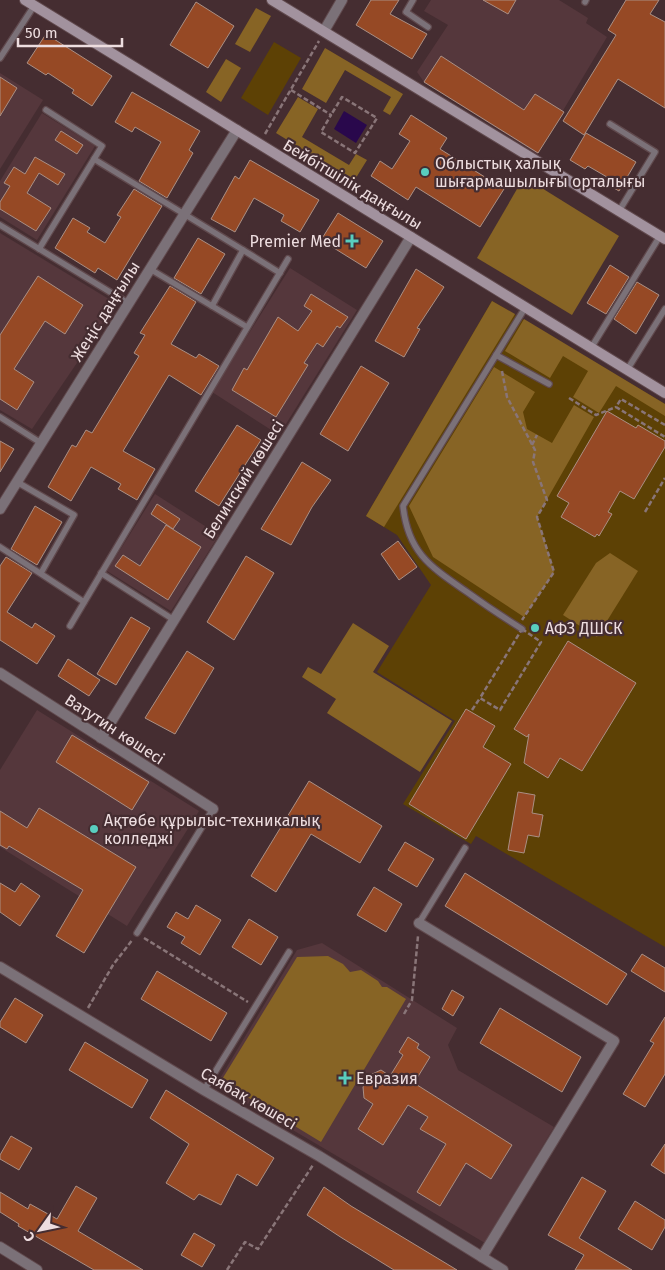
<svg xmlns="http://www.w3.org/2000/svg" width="665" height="1270" viewBox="0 0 665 1270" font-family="'Fira Sans',sans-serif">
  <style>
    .built { fill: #55373c }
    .green { fill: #5d4105 }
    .forest { fill: #876425 }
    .water { fill: #29084c }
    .building { fill: #964925; stroke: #aa8f84 }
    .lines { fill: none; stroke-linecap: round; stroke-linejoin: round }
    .service-casing { stroke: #60494d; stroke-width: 8 }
    .minor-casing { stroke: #60494d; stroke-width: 12 }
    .tertiary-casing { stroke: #60494d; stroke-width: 12 }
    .secondary-casing { stroke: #60494d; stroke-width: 12 }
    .path { stroke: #897578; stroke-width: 2.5; stroke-dasharray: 5 2.5; stroke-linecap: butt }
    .service { stroke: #7b7178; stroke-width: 5.5 }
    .minor { stroke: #7b7178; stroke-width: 10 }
    .tertiary { stroke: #7b7178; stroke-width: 10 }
    .secondary { stroke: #a2929e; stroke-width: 10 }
    .poi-dot { fill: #59cebf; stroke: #452d31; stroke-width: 2 }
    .labels { text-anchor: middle; stroke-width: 4.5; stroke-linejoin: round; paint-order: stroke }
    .poi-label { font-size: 16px; fill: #eddddf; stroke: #452d31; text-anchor: start }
    .street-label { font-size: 16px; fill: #eddddf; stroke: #452d31 }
  </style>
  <rect width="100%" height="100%" fill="#452d31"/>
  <g class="built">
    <path d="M431,0H559L588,18L586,23L607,37L537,154L424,82L417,72L448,25L424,11Z"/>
    <path d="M0,73L43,100L0,169Z"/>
    <path d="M42,113L95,146L37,240L0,217V181Z"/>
    <path d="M0,233L117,304L32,429L0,410Z"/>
    <path d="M290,268L357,310L279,435L212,392Z"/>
    <path d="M155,494L219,535L171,611L107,571Z"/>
    <path d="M37,710L199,811L127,926L0,847V770Z"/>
    <path d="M322,943L457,1028L448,1045L458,1070L554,1127L485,1243L216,1085L297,950Z"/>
  </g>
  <g class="green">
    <path d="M274,42L301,58L268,115L241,98Z"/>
    <path d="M492,301L665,404V947L476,836L471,844L403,804L455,721L377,672L431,585L397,535L366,516Z"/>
  </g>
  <g class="forest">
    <path d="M256,8L271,16L250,52L235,44Z"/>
    <path d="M325,48L403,94L390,115L383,111L391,97L345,70L326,103L302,89Z"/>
    <path d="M226,59L241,68L221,102L206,92Z"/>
    <path d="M298,97L318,109L302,137L349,165L356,154L367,160L354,181L276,133Z"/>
    <path d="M524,177L619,236L572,315L477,258Z"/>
    <path d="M492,301L515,314L384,527L366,516Z"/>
    <path d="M524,319L665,404V416L616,386L599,413L573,397L588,371L563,356L550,378L505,351Z"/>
    <path d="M494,367L535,392L523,412L527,429L552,443L574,405L594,417L537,517L554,572L524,617L433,557L409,506Z"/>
    <path d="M610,553L638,571L597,637L563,615L596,563Z"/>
    <path d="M353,623L389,646L373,672L452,721L420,772L327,713L336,699L302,677L308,667L321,674Z"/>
    <path d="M328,956L343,964L350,972L361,970L378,981L382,987H387L406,999L321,1142L221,1081L297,957Z"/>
  </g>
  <path class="water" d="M344,111L367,125L356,143L334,129Z"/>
  <g class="building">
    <path d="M371,0H399L390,14L427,34L412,59L356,25Z"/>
    <path d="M483,0H516L508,14Z"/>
    <path d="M626,0H659L650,14L665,22V108L618,79L584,135L563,121L616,35L608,30Z"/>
    <path d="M196,2L234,26L208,68L170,45Z"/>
    <path d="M46,34L112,76L92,106L72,93L74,90L48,73L46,75L27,63Z"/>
    <path d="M441,56L524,110L535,94L564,112L538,153L424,82Z"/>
    <path d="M0,77L17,88L0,116Z"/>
    <path d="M132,92L200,131L189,150L193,153L167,198L139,181L161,142L135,127L132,132L115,122Z"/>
    <path d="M411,115L447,138L440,149L504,189L480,227L416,187L408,200L371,176L380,161L392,169L410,141L399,134Z"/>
    <path d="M61,131L83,145L77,154L55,140Z"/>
    <path d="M586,133L636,162L619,191L604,182L607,177L588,166L585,169L570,160Z"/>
    <path d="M35,157L65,174L58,185L39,173L27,193L51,208L36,231L0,209V202L10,186L4,183L14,167L25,174Z"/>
    <path d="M250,160L319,200L300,232L281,221L284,215L254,198L235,232L211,219L235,176L239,179Z"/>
    <path d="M134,189L162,206L117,280L98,268L95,273L55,248L73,218L90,228L87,232L105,243L121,217L117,215Z"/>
    <path d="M338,213L383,241L366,268L321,240Z"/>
    <path d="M198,238L225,254L201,294L174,278Z"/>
    <path d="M610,265L629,277L606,314L587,303Z"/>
    <path d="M416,269L444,287L417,328L420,329L404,357L375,341Z"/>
    <path d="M38,276L83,305L65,334L45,321L14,369L34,382L17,410L0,399V335Z"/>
    <path d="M637,282L659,295L636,334L614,319Z"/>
    <path d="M170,286L196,302L171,344L196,358L199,354L219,366L201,395L169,375L123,451L155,469L137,500L118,489L121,484L91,467L71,501L48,487L72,445L76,447L86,430L92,433L139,356L134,353L145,335L140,333Z"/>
    <path d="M311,294L348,317L340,328L337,326L323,347L317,343L304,363L308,365L276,417L232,390L244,368L247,370L278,317L298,331L312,311L304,306Z"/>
    <path d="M361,366L389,383L348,451L320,434Z"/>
    <path d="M607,411L636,428L638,425L665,441V447L634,499L620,491L608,512L612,514L599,536L597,534L595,537L561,517L569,503L557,496Z"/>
    <path d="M237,425L261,440L219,506L195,491Z"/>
    <path d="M0,441L14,449L0,472Z"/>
    <path d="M302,462L331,480L312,507L291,545L261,529Z"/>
    <path d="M157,504L180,519L173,529L151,514Z"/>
    <path d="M35,506L62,522L37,565L11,549Z"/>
    <path d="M166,525L201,547L168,600L115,566L123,555L140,566Z"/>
    <path d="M398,541L417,567L399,580L381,554Z"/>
    <path d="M246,556L274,573L234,640L207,622Z"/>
    <path d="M6,557L32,573L7,612L32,628L35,623L55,636L37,664L0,640V566Z"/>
    <path d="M131,617L150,628L116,685L97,674Z"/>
    <path d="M568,641L636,683L582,771L560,758L548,778L524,763L529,734L527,737L514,729Z"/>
    <path d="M187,651L214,668L175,734L145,718Z"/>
    <path d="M68,659L100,680L89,696L58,676Z"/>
    <path d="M466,709L495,726L483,747L511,764L466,839L409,804Z"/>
    <path d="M72,735L149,782L132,810L56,762Z"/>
    <path d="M309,781L382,826L360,863L311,834L276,892L251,876Z"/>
    <path d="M518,792L535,795L532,813L543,815L539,837L528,835L524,853L508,850Z"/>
    <path d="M39,808L136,867L84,953L56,936L83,890L9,846L7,849L0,845V811L27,828Z"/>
    <path d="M405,842L434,859L417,887L388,870Z"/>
    <path d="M465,873L627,974L607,1005L445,906Z"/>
    <path d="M0,883L15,892L21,883L40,896L20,926L0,912Z"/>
    <path d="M374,887L402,904L386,932L357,915Z"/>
    <path d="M196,905L221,920L200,955L181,943L185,937L167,927L176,912L188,919Z"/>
    <path d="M249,919L278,937L261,965L232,947Z"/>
    <path d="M642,954L665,968V992L631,971Z"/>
    <path d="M157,971L227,1013L211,1041L141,999Z"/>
    <path d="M452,990L464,997L453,1016L442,1009Z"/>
    <path d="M15,998L43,1015L26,1043L0,1027V1022Z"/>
    <path d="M500,1008L581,1057L562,1092L480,1043Z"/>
    <path d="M665,1017V1074L645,1107L623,1094L654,1043L650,1041Z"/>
    <path d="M408,1037L419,1044L417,1048L430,1057L414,1083L512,1145L491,1179L466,1163L440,1206L417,1192L446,1144L420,1129L428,1117L408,1105L383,1145L358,1129L373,1104L364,1098L363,1087L370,1075L381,1070L390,1076L403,1055L399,1052Z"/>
    <path d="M85,1042L148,1080L132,1108L69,1070Z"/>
    <path d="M166,1090L274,1158L257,1186L237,1174L221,1205L199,1194L194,1200L166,1183L189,1144L150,1118Z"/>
    <path d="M11,1136L32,1148L19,1170L0,1159V1155Z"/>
    <path d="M665,1144V1174L651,1165Z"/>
    <path d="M582,1177L606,1191L579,1238L632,1270H575L584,1255L548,1235Z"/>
    <path d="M76,1186L97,1198L78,1231L143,1270H94L18,1226L19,1224L0,1212V1192L28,1209L30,1204L57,1219Z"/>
    <path d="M324,1187L351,1206L457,1270H394L342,1238L307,1215Z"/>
    <path d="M635,1201L665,1220V1227L652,1250L618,1229Z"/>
    <path d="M194,1233L215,1245L202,1267L181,1255Z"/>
  </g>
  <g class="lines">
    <g class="service-casing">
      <g id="service">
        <path d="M413,0L406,12L428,27"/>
        <path d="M585,2L586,0"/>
        <path d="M0,58L34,6"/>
        <path d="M610,124L655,152L619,211"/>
        <path d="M94,159L243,250L212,306L150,269"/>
        <path d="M0,225L128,303"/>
        <path d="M39,249L102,146L46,110"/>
        <path d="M243,250L280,273"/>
        <path d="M212,306L247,327"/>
        <path d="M591,348L660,236"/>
        <path d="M496,355L549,384"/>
        <path d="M627,370L665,309"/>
        <path d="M0,417L41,443"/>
        <path d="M17,482L74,515L41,573"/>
        <path d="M0,547L84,602"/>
        <path d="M101,573L174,620"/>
        <path d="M70,626L288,259"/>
        <path d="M522,629C503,617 485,605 467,592C431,567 408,553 403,506L525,308"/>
        <path d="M419,923L465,848"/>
        <path d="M137,933L213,809"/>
        <path d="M204,1090L289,952"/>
      </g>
    </g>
    <g class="minor-casing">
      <g id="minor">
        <path d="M0,509L237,130"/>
        <path d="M0,673L213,809"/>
        <path d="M101,738L411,237"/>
        <path d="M419,923L614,1041L482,1257"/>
        <path d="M0,967L204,1090L319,1156L503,1270"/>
        <path d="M0,1247L37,1270"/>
      </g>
    </g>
    <g class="tertiary-casing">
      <path id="tertiary" d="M324,31L342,0"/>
    </g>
    <g class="secondary-casing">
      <g id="secondary">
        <path d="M25,0L665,393"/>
        <path d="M272,0L665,239"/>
      </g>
    </g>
    <g class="path">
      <path d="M291,90L331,115L321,132L355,153L377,118L342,97L331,115"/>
      <path d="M265,134L319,41"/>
      <path d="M502,371L507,397L535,450L533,462L547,500L537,517L554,572L522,620"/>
      <path d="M569,398L596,415L616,407"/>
      <path d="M665,425L621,399L616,407L665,437"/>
      <path d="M532,445L537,435"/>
      <path d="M645,512L665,478"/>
      <path d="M522,629L541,642L500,710L480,698Z"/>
      <path d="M472,710L480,698"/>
      <path d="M144,938L248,1002"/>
      <path d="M88,1008L113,965L133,939"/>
      <path d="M404,1014L412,1000L418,936"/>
      <path d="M227,1270L245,1242L258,1249L313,1165"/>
    </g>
    <use href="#service" class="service"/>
    <use href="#minor" class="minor"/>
    <use href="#tertiary" class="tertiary"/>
    <use href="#secondary" class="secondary"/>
  </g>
  <g class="poi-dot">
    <circle cx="425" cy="172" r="5"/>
    <path d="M349.5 233.5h5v5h5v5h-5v5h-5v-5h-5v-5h5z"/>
    <circle cx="535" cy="628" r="5"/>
    <circle cx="94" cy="829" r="5"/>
    <path d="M342.5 1070.5h5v5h5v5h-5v5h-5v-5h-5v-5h5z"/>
  </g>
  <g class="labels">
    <g class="poi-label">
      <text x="435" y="169">Облыстық халық<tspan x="435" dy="18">шығармашылығы орталығы</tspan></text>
      <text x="341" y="247" text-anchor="end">Premier Med</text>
      <text x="545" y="634">АФЗ ДШСК</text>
      <text x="104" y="826">Ақтөбе құрылыс-техникалық<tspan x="104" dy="18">колледжі</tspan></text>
      <text x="356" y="1084">Евразия</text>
    </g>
    <g class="street-label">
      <text transform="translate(353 184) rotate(31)" y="6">Бейбітшілік даңғылы</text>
      <text transform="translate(105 311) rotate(-58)" y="6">Жеңіс даңғылы</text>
      <text transform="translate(243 479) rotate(-58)" y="6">Белинский көшесі</text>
      <text transform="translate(115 729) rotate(33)" y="6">Ватутин көшесі</text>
      <text transform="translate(249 1098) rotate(30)" y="6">Саябақ көшесі</text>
    </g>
  </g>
  <g transform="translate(40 1230) rotate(237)" stroke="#452d31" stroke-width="4" paint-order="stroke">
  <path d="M0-4L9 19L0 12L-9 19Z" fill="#eddddf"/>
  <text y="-8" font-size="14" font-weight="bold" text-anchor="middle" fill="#eddddf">С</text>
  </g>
  <path d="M18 38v8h104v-8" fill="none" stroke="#eddddf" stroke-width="2.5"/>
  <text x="25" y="38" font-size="15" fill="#eddddf" stroke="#452d31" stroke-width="4" paint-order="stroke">50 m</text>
</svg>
